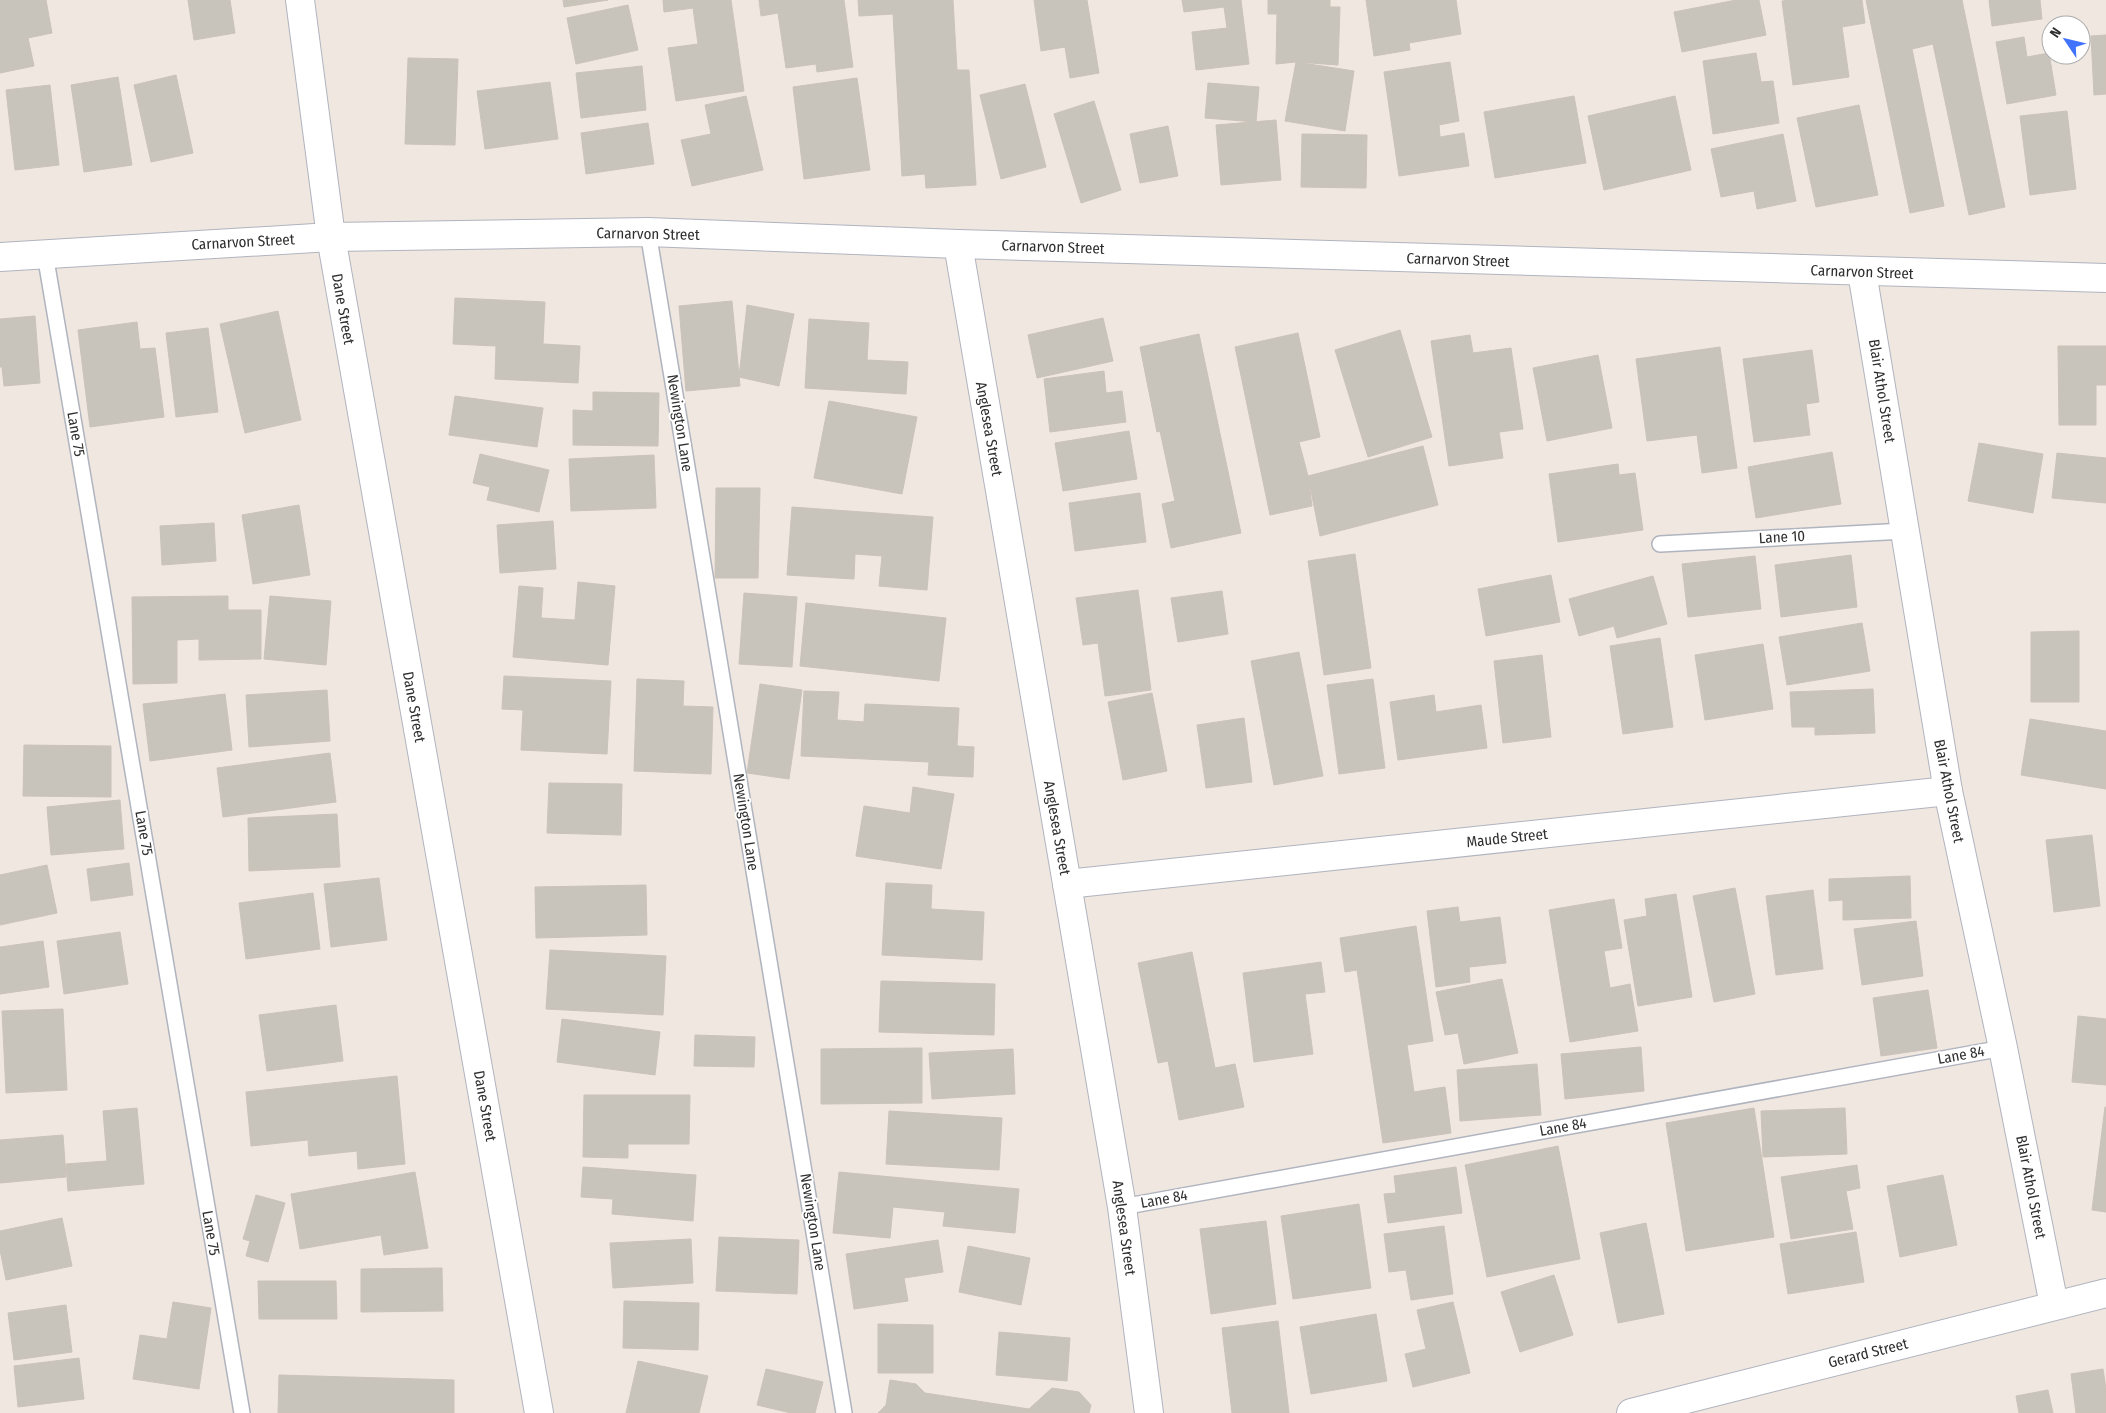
<svg xmlns="http://www.w3.org/2000/svg" width="2106" height="1413" viewBox="0 0 2106 1413" font-family="'Fira Sans Condensed',sans-serif">
  <style>
    .building { fill: #c8c3bb; stroke: #cbc3b9 }
    .lines { fill: none; stroke-linecap: round; stroke-linejoin: round }
    .lane-casing { stroke: #b0b4be; stroke-width: 18 }
    .street-casing { stroke: #b0b4be; stroke-width: 30 }
    .lane { stroke: #fff; stroke-width: 15 }
    .street { stroke: #fff; stroke-width: 28 }
    .labels { text-anchor: middle; stroke-width: 4; stroke-linejoin: round; paint-order: stroke }
    .street-label { font-size: 15px; fill: #2e2e2e; stroke: #fff }
  </style>
  <rect width="100%" height="100%" fill="#efe7e0"/>
  <g class="building">
    <path d="M0,0H46L52,33L28,38L34,66L0,73Z"/>
    <path d="M188,0H230L235,33L194,40Z"/>
    <path d="M563,0H608L564,7Z"/>
    <path d="M663,0H731L744,91L676,101L668,48L698,44L693,8L664,12Z"/>
    <path d="M759,0H844L853,67L817,72L816,64L786,68L778,13L761,16Z"/>
    <path d="M858,0H953L957,70H969L976,185L926,188L925,174L902,176L893,14L859,16Z"/>
    <path d="M1034,0H1087L1099,73L1070,78L1065,47L1041,51Z"/>
    <path d="M1182,0H1241L1249,64L1196,70L1192,32L1227,28L1224,7L1184,12Z"/>
    <path d="M1268,0H1330V7H1340L1338,65L1296,62L1276,64L1277,14H1268Z"/>
    <path d="M1366,0H1456L1461,34L1409,43L1410,50L1374,56Z"/>
    <path d="M1736,0H1759L1766,35L1682,52L1674,12Z"/>
    <path d="M1790,0H1862L1865,23L1842,27L1849,77L1793,85L1782,1Z"/>
    <path d="M1866,0H1962L2005,207L1969,215L1933,44L1912,49L1944,206L1910,213Z"/>
    <path d="M1989,0H2040L2042,19L1992,26Z"/>
    <path d="M628,5L638,50L576,64L567,18Z"/>
    <path d="M2106,35V94L2094,95L2091,36Z"/>
    <path d="M2024,37L2027,57L2049,53L2056,95L2007,104L1996,42Z"/>
    <path d="M1756,53L1761,82L1773,81L1779,123L1713,134L1703,61Z"/>
    <path d="M408,58L458,59L455,145L405,144Z"/>
    <path d="M1296,62L1354,71L1345,131L1285,121Z"/>
    <path d="M1450,62L1459,121L1439,125L1440,137L1464,133L1469,166L1399,176L1384,72Z"/>
    <path d="M642,66L646,110L581,118L576,73Z"/>
    <path d="M176,75L193,153L151,162L134,85Z"/>
    <path d="M118,77L132,165L84,172L71,85Z"/>
    <path d="M857,78L870,170L804,179L793,87Z"/>
    <path d="M550,82L558,139L485,149L477,91Z"/>
    <path d="M1208,83L1259,87L1256,122L1205,118Z"/>
    <path d="M1025,84L1046,167L1001,179L980,95Z"/>
    <path d="M50,85L59,165L15,170L6,90Z"/>
    <path d="M746,96L763,170L692,186L681,140L711,134L705,105Z"/>
    <path d="M1574,96L1586,163L1495,178L1484,112Z"/>
    <path d="M1675,96L1691,170L1604,190L1588,116Z"/>
    <path d="M1094,101L1121,190L1081,203L1054,114Z"/>
    <path d="M1859,105L1878,195L1816,207L1797,118Z"/>
    <path d="M2067,111L2076,189L2030,195L2020,116Z"/>
    <path d="M1276,120L1281,180L1221,185L1216,125Z"/>
    <path d="M648,123L654,164L586,174L581,133Z"/>
    <path d="M1168,126L1178,176L1140,183L1130,134Z"/>
    <path d="M1302,134L1367,135L1366,188L1301,187Z"/>
    <path d="M1783,134L1796,201L1757,209L1754,191L1721,197L1711,149Z"/>
    <path d="M455,298L545,302L543,344L580,346L578,383L495,379L496,346L453,344Z"/>
    <path d="M732,301L740,386L686,391L679,306Z"/>
    <path d="M747,305L794,314L779,386L739,377Z"/>
    <path d="M278,311L301,420L245,433L220,324Z"/>
    <path d="M35,316L40,383L4,386L2,367H0V319Z"/>
    <path d="M1103,318L1113,361L1037,378L1028,335Z"/>
    <path d="M809,319L869,323L867,360L908,362L906,394L805,388Z"/>
    <path d="M137,322L140,349L155,348L164,417L90,427L78,330Z"/>
    <path d="M208,328L218,412L176,417L166,333Z"/>
    <path d="M1400,330L1432,437L1368,457L1335,350Z"/>
    <path d="M1298,333L1320,437L1299,442L1308,476L1312,506L1270,515L1235,347Z"/>
    <path d="M1199,334L1241,533L1171,548L1162,504L1175,501L1160,431L1157,432L1140,347Z"/>
    <path d="M1470,335L1473,353L1511,348L1523,429L1499,432L1503,458L1449,466L1431,341Z"/>
    <path d="M2058,346H2106V385H2096V425H2059Z"/>
    <path d="M1720,347L1737,468L1702,473L1697,435L1647,441L1636,359Z"/>
    <path d="M1812,350L1819,402L1806,404L1810,435L1754,442L1743,359Z"/>
    <path d="M1598,355L1612,428L1547,441L1533,368Z"/>
    <path d="M1104,371L1106,393L1122,391L1126,422L1050,432L1044,379Z"/>
    <path d="M593,392L659,393L658,446L573,445V410L593,411Z"/>
    <path d="M455,396L543,408L537,447L449,435Z"/>
    <path d="M829,401L917,417L902,494L814,478Z"/>
    <path d="M1129,431L1137,479L1063,491L1055,443Z"/>
    <path d="M1979,443L2043,454L2033,513L1968,501Z"/>
    <path d="M1423,446L1438,505L1320,536L1308,476Z"/>
    <path d="M1832,452L1841,504L1756,518L1748,467Z"/>
    <path d="M2057,453L2106,458V503L2052,498Z"/>
    <path d="M480,454L549,470L539,512L487,500L490,487L473,483Z"/>
    <path d="M654,455L656,508L571,511L569,459Z"/>
    <path d="M1618,464L1619,475L1635,473L1643,530L1558,542L1549,474Z"/>
    <path d="M716,488H760L758,578H715Z"/>
    <path d="M1140,493L1146,542L1075,551L1069,503Z"/>
    <path d="M299,505L310,575L253,584L242,515Z"/>
    <path d="M792,507L933,517L927,590L879,586L882,556L855,554L854,579L787,575Z"/>
    <path d="M553,521L556,569L500,573L497,525Z"/>
    <path d="M214,523L216,561L162,565L160,526Z"/>
    <path d="M1355,554L1371,668L1324,675L1308,561Z"/>
    <path d="M1851,555L1857,607L1781,617L1775,565Z"/>
    <path d="M1755,556L1761,609L1688,617L1682,564Z"/>
    <path d="M1551,575L1560,622L1486,636L1478,589Z"/>
    <path d="M1653,576L1667,624L1617,638L1614,626L1579,636L1569,599Z"/>
    <path d="M578,582L615,586L608,665L513,657L519,586L543,588L541,618L575,620Z"/>
    <path d="M1138,590L1151,690L1105,696L1098,643L1083,645L1076,598Z"/>
    <path d="M1222,591L1228,634L1178,642L1171,598Z"/>
    <path d="M744,593L797,597L792,667L739,664Z"/>
    <path d="M228,596V610H261V659L199,660V639L177,640V683L133,684L132,597Z"/>
    <path d="M270,596L331,601L326,665L264,659Z"/>
    <path d="M806,603L946,618L939,681L800,666Z"/>
    <path d="M1862,623L1870,671L1787,685L1779,637Z"/>
    <path d="M2079,631V702H2031V632Z"/>
    <path d="M1660,638L1673,727L1623,734L1610,646Z"/>
    <path d="M1763,644L1773,709L1705,720L1695,655Z"/>
    <path d="M1299,652L1323,776L1274,785L1251,661Z"/>
    <path d="M1542,655L1551,737L1503,743L1494,661Z"/>
    <path d="M504,676L611,681L607,754L521,750L523,710L502,709Z"/>
    <path d="M637,679L684,681L683,706L713,707L711,774L634,771Z"/>
    <path d="M1373,679L1385,768L1339,774L1327,685Z"/>
    <path d="M760,684L802,690L789,779L747,773Z"/>
    <path d="M1873,689L1875,733L1815,735V727H1792L1790,692Z"/>
    <path d="M327,690L330,741L249,747L246,695Z"/>
    <path d="M804,691L839,692L837,720L864,722L865,704L959,708L957,746L974,747L973,777L928,775L929,762L801,756Z"/>
    <path d="M1152,693L1167,771L1123,780L1108,702Z"/>
    <path d="M225,694L232,750L150,761L143,704Z"/>
    <path d="M1434,695L1436,712L1481,705L1487,748L1398,760L1390,702Z"/>
    <path d="M1244,718L1252,782L1206,788L1197,725Z"/>
    <path d="M2030,719L2106,731V789L2021,775Z"/>
    <path d="M24,745L111,746V797L23,796Z"/>
    <path d="M330,753L336,802L223,817L217,768Z"/>
    <path d="M549,783L622,784L621,835L547,833Z"/>
    <path d="M913,787L954,794L941,869L856,856L864,806L910,813Z"/>
    <path d="M120,800L124,849L51,855L47,807Z"/>
    <path d="M337,814L340,867L249,871L248,818Z"/>
    <path d="M2092,835L2100,906L2054,912L2046,840Z"/>
    <path d="M129,863L133,895L91,901L87,869Z"/>
    <path d="M47,865L57,913L0,925V875Z"/>
    <path d="M1910,876L1911,918L1843,920V900L1829,901V879Z"/>
    <path d="M379,878L387,940L331,947L324,884Z"/>
    <path d="M886,883L932,885L931,909L984,912L982,960L882,955Z"/>
    <path d="M646,885L647,935L536,938L535,887Z"/>
    <path d="M1735,888L1755,994L1714,1002L1693,896Z"/>
    <path d="M1813,890L1823,969L1776,975L1766,896Z"/>
    <path d="M313,893L320,949L246,959L239,903Z"/>
    <path d="M1676,894L1692,997L1638,1006L1624,920L1647,916L1645,899Z"/>
    <path d="M1614,899L1622,948L1604,951L1610,988L1630,984L1638,1031L1570,1042L1549,910Z"/>
    <path d="M1458,907L1460,922L1500,917L1506,963L1469,967L1470,982L1436,987L1427,911Z"/>
    <path d="M1916,921L1923,976L1862,985L1854,929Z"/>
    <path d="M1416,926L1433,1041L1407,1045L1414,1092L1445,1087L1451,1133L1383,1143L1357,970L1345,972L1340,938Z"/>
    <path d="M120,932L128,984L64,994L57,941Z"/>
    <path d="M43,941L49,987L0,994V947Z"/>
    <path d="M550,950L666,956L663,1015L546,1009Z"/>
    <path d="M1192,952L1215,1068L1235,1064L1244,1107L1179,1120L1168,1061L1158,1063L1138,963Z"/>
    <path d="M1321,962L1325,992L1305,994L1313,1054L1254,1062L1243,973Z"/>
    <path d="M1502,979L1518,1053L1464,1064L1458,1033L1445,1035L1436,992Z"/>
    <path d="M881,981L995,984L994,1035L879,1032Z"/>
    <path d="M1928,990L1937,1048L1881,1056L1873,998Z"/>
    <path d="M336,1005L343,1061L267,1071L259,1015Z"/>
    <path d="M63,1009L67,1090L6,1093L2,1011Z"/>
    <path d="M2078,1016L2106,1019V1085L2072,1082Z"/>
    <path d="M562,1019L660,1032L655,1075L557,1062Z"/>
    <path d="M695,1035L755,1037L754,1067L694,1066Z"/>
    <path d="M1641,1047L1644,1091L1565,1099L1561,1054Z"/>
    <path d="M922,1048V1103L821,1104V1049Z"/>
    <path d="M1013,1049L1015,1094L932,1099L929,1053Z"/>
    <path d="M1537,1064L1541,1115L1460,1121L1457,1070Z"/>
    <path d="M397,1076L405,1164L358,1169L357,1151L309,1156L308,1140L251,1146L246,1092Z"/>
    <path d="M584,1095H690L689,1144H628V1158L583,1157Z"/>
    <path d="M2105,1107H2106V1212L2092,1210Z"/>
    <path d="M137,1108L144,1184L68,1191L66,1164L107,1161L103,1111Z"/>
    <path d="M1754,1108L1774,1237L1686,1251L1666,1123Z"/>
    <path d="M1845,1108L1847,1154L1763,1157L1761,1111Z"/>
    <path d="M889,1111L1002,1118L999,1170L886,1164Z"/>
    <path d="M63,1135L66,1177L0,1183V1140Z"/>
    <path d="M1558,1146L1580,1259L1487,1277L1465,1165Z"/>
    <path d="M1857,1165L1860,1188L1846,1191L1853,1229L1791,1239L1781,1177Z"/>
    <path d="M583,1167L696,1175L693,1221L612,1214L613,1199L581,1197Z"/>
    <path d="M1456,1167L1462,1213L1388,1223L1384,1194L1396,1193L1394,1176Z"/>
    <path d="M415,1172L428,1248L384,1255L381,1235L300,1249L291,1194Z"/>
    <path d="M839,1172L1019,1189L1015,1233L943,1226L945,1212L893,1207L890,1238L833,1233Z"/>
    <path d="M1943,1175L1957,1245L1900,1257L1887,1186Z"/>
    <path d="M256,1195L285,1203L268,1262L246,1256L250,1241L243,1239Z"/>
    <path d="M1359,1204L1371,1288L1293,1299L1281,1216Z"/>
    <path d="M62,1218L72,1266L6,1280L0,1250V1231Z"/>
    <path d="M1266,1221L1276,1304L1211,1314L1200,1229Z"/>
    <path d="M1646,1223L1664,1314L1618,1323L1600,1233Z"/>
    <path d="M1444,1226L1453,1294L1411,1300L1406,1270L1389,1272L1384,1234Z"/>
    <path d="M1856,1232L1864,1282L1788,1294L1780,1244Z"/>
    <path d="M719,1237L799,1240L797,1294L716,1291Z"/>
    <path d="M691,1239L693,1283L613,1288L610,1243Z"/>
    <path d="M938,1240L943,1272L904,1278L908,1301L854,1309L846,1254Z"/>
    <path d="M968,1246L1030,1258L1021,1305L959,1292Z"/>
    <path d="M442,1268L443,1311L361,1312V1269Z"/>
    <path d="M1554,1275L1573,1335L1520,1352L1501,1292Z"/>
    <path d="M258,1281H336L337,1319H259Z"/>
    <path d="M624,1301L699,1303L698,1350L623,1348Z"/>
    <path d="M173,1302L211,1308L199,1389L133,1379L140,1335L167,1339Z"/>
    <path d="M1453,1302L1470,1373L1413,1387L1405,1354L1426,1349L1417,1310Z"/>
    <path d="M66,1305L72,1352L14,1360L8,1313Z"/>
    <path d="M1376,1314L1387,1381L1311,1394L1300,1327Z"/>
    <path d="M1278,1321L1289,1413H1232L1222,1328Z"/>
    <path d="M878,1324L933,1325V1373H878Z"/>
    <path d="M999,1332L1070,1338L1067,1381L996,1375Z"/>
    <path d="M79,1358L84,1399L18,1407L14,1366Z"/>
    <path d="M638,1361L708,1376L699,1413H626Z"/>
    <path d="M766,1369L823,1382L815,1413H791L757,1405Z"/>
    <path d="M2103,1369L2106,1389V1413H2076L2071,1374Z"/>
    <path d="M279,1375L454,1380V1413H278Z"/>
    <path d="M890,1380L916,1384L925,1393L1029,1409L1052,1388L1079,1392L1091,1405L1089,1413H878L886,1405Z"/>
    <path d="M2048,1390L2053,1413H2019L2016,1396Z"/>
  </g>
  <g class="lines">
    <g class="lane-casing">
      <g id="lane">
        <path d="M648,232L844,1413"/>
        <path d="M45,254L242,1413"/>
        <path d="M1660,544L1905,531"/>
        <path d="M1122,1207L2003,1048"/>
      </g>
    </g>
    <g class="street-casing">
      <g id="street">
        <path d="M300,0L331,237L539,1413"/>
        <path d="M958,244L1122,1207L1149,1413"/>
        <path d="M0,257L331,237L648,232L958,244L2106,278"/>
        <path d="M1862,272L1948,791L2003,1048L2054,1305"/>
        <path d="M1067,884L1948,791"/>
        <path d="M1631,1413L2106,1293"/>
      </g>
    </g>
    <use href="#lane" class="lane"/>
    <use href="#street" class="street"/>
  </g>
  <g class="labels">
    <g class="street-label">
      <text transform="translate(648 234) rotate(1)" y="5">Carnarvon Street</text>
      <text transform="translate(243 242) rotate(-3)" y="5">Carnarvon Street</text>
      <text transform="translate(1053 247) rotate(2)" y="5">Carnarvon Street</text>
      <text transform="translate(1458 260) rotate(2)" y="5">Carnarvon Street</text>
      <text transform="translate(1862 272) rotate(2)" y="5">Carnarvon Street</text>
      <text transform="translate(343 309) rotate(80)" y="5">Dane Street</text>
      <text transform="translate(1882 391) rotate(81)" y="5">Blair Athol Street</text>
      <text transform="translate(680 423) rotate(81)" y="5">Newington Lane</text>
      <text transform="translate(989 429) rotate(80)" y="5">Anglesea Street</text>
      <text transform="translate(76 434) rotate(80)" y="5">Lane 75</text>
      <text transform="translate(1782 537) rotate(-3)" y="5">Lane 10</text>
      <text transform="translate(414 707) rotate(80)" y="5">Dane Street</text>
      <text transform="translate(1949 791) rotate(79)" y="5">Blair Athol Street</text>
      <text transform="translate(746 822) rotate(81)" y="5">Newington Lane</text>
      <text transform="translate(1057 828) rotate(80)" y="5">Anglesea Street</text>
      <text transform="translate(144 833) rotate(80)" y="5">Lane 75</text>
      <text transform="translate(1507 838) rotate(-6)" y="5">Maude Street</text>
      <text transform="translate(1961 1055) rotate(-10)" y="5">Lane 84</text>
      <text transform="translate(485 1106) rotate(80)" y="5">Dane Street</text>
      <text transform="translate(1563 1127) rotate(-10)" y="5">Lane 84</text>
      <text transform="translate(2031 1187) rotate(79)" y="5">Blair Athol Street</text>
      <text transform="translate(1164 1199) rotate(-10)" y="5">Lane 84</text>
      <text transform="translate(813 1222) rotate(81)" y="5">Newington Lane</text>
      <text transform="translate(1124 1228) rotate(82)" y="5">Anglesea Street</text>
      <text transform="translate(211 1233) rotate(80)" y="5">Lane 75</text>
      <text transform="translate(1868 1353) rotate(-14)" y="5">Gerard Street</text>
    </g>
  </g>
  <g transform="translate(2066 40) rotate(305)"><circle r="24" fill="#ffffff" stroke="#ababab"/>
  <path d="M0-4L9 19L0 12L-9 19Z" fill="#4072fc"/>
  <text y="-8" font-size="14" font-weight="bold" text-anchor="middle" fill="#2e2e2e">N</text>
  </g>
</svg>
